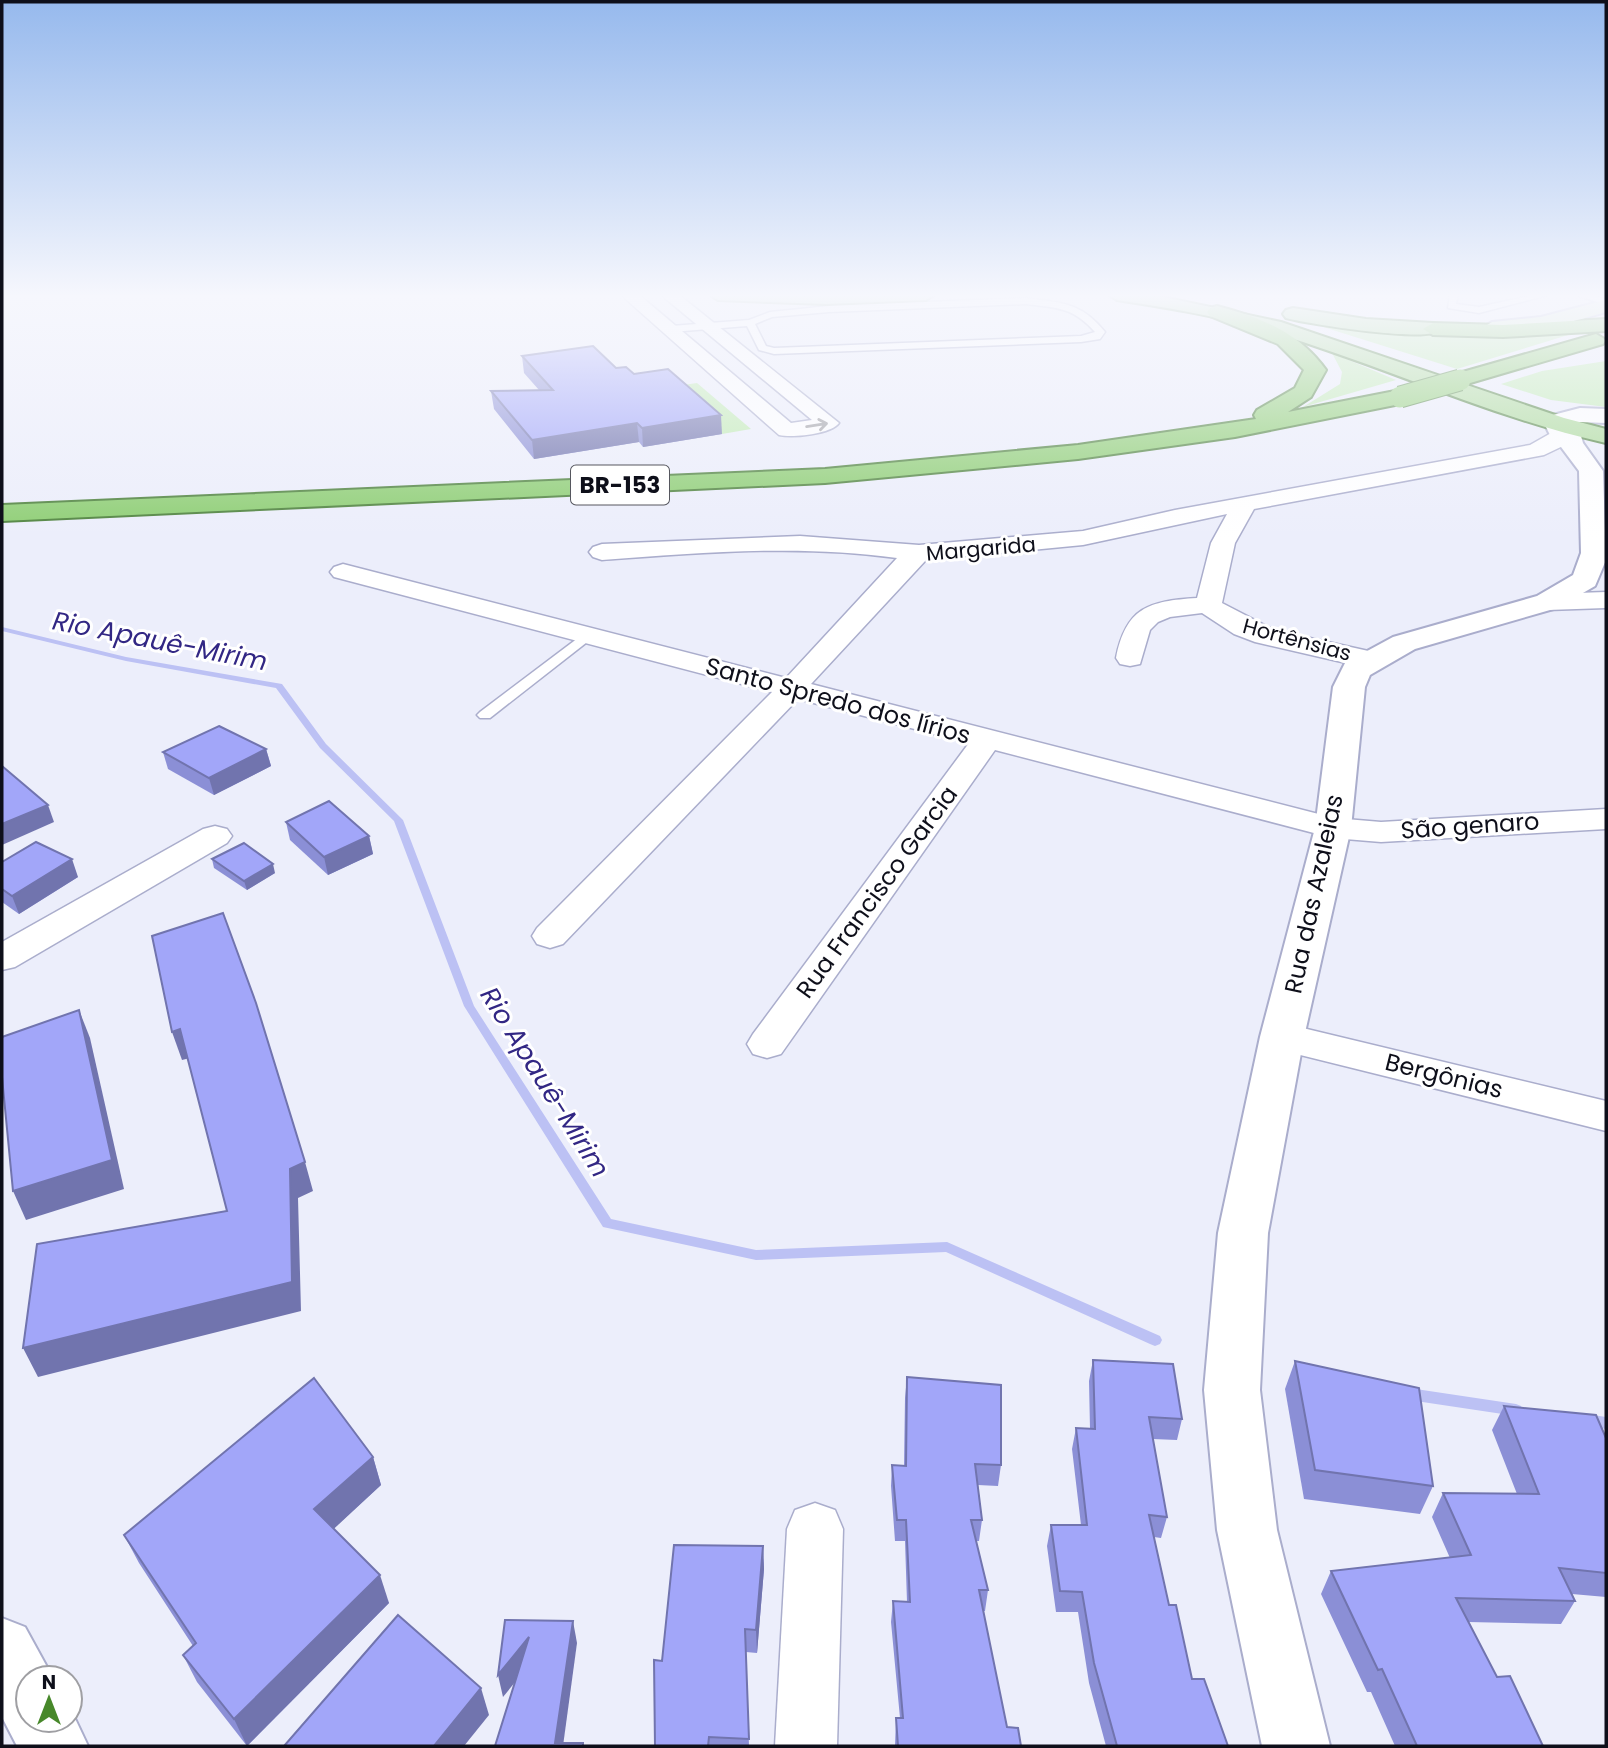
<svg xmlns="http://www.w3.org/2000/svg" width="1608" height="1748" viewBox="0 0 1608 1748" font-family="Poppins,sans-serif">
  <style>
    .green { fill: #c0ebb2 }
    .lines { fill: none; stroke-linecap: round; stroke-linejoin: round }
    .stream { fill: #bcc1f4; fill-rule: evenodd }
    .service-casing { stroke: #aaadcc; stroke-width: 3 }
    .minor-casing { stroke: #aaadcc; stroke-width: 3 }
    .tertiary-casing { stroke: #aaadcc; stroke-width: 4 }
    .secondary-casing { stroke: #aaadcc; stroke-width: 4 }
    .primary-casing { stroke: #4f833e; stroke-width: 4 }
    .trunk-casing { stroke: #4f833e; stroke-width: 4 }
    .service { fill: #fff; fill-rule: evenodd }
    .minor { fill: #fff; fill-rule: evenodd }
    .tertiary { fill: #fff; fill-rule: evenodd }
    .secondary { fill: #d5eccb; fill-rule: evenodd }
    .primary { fill: #aada97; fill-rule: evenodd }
    .trunk { fill: #8ece74; fill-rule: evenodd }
    .trunk-bridge-casing { stroke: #4f833e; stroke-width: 23; stroke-linecap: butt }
    .trunk-bridge { stroke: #8ece74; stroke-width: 21 }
    .wall { fill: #8b8fd6 }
    .shaded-wall { fill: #7174ae }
    .building { fill: #a2a6f9; stroke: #7174ae; stroke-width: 2 }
    .oneway { stroke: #9f9fa3 }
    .labels { text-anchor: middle; stroke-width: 6; stroke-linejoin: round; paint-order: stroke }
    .far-street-label { font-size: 21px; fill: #0e0f1a; stroke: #fff }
    .shield { fill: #fff; stroke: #56575f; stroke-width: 2 }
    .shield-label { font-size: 23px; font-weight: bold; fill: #0e0f1a }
    .street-label { font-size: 24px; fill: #0e0f1a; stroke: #fff }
    .water-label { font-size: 26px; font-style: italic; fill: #322784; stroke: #fff }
  </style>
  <rect width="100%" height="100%" fill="#eceefb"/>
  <g class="green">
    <path d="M1301,320L1578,332L1457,369Z"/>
    <path d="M1332,353L1396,380L1303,407L1340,384L1342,372Z"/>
    <path d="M1606,361V407L1551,400L1501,384L1542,371Z"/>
    <path d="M697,383L751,429L722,434L669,387Z"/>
  </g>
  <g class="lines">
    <g class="stream">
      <path d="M2,627L126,657L282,684L326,744L403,820L474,1006L611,1219L756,1250L947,1242L1160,1336L1162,1340L1160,1344L1155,1346L1150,1344L946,1252L756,1260L603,1227L464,1006L394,821L320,748L276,688L126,661L2,631Z"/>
      <path d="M1409,1388L1516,1404L1521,1406L1523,1410L1521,1414L1516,1416L1409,1400L1404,1398L1402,1394L1404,1390Z"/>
      <path d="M1586,1414L1606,1417V1429L1581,1425L1579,1420L1581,1415Z"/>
    </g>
    <g class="service-casing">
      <g id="service">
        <path d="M1450,294H1458L1456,304L1479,307L1538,294H1552L1479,313L1448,308Z"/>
        <path d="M1573,294H1585L1606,299V305Z"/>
        <path d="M1026,298C1062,303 1081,302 1105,332L1100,339L1081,342L774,354L759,350L747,326L671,332L666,329L671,326L749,320L770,312L829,306ZM1026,304C1058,308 1073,307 1095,332L1081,336L774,348L766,346L755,324L772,317L829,312Z"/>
        <path d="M586,632L591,633V639L490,718H480L477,715L480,712Z"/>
      </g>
    </g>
    <g class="minor-casing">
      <g id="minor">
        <path d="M620,294H638L791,423L812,420L660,294H678L839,423C831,434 793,438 779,435Z"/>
        <path d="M1560,428L1571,434L1565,445L1544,455L1254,509L1235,543L1222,603L1274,630L1382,654L1386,660L1382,666L1372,669L1255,642L1234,634L1202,613L1170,617L1158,622L1150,630L1140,664L1130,666L1120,664L1116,658C1126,608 1148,601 1197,598L1211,543L1227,514L1083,545L926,560L811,684L1334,818L1381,822L1606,809V829L1381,842L1333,838L995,750L781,1054L767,1058L753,1054L747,1044L753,1034L969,743L798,699L563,944L550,948L537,944L532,936L537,928L772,692L334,577L330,572L334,567L343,564L786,678L897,558C799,544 700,553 602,560L593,557L589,552L593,547L602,544L800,536L919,545L1083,531L1175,510L1530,445Z"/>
        <path d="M1606,592V608L1547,610L1538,608L1534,602L1538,596L1547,594Z"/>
        <path d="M215,826L227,829L232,836L227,843L15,967L2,970V942L203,829Z"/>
        <path d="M1282,1023L1606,1101V1131L1268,1047L1262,1037L1268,1027Z"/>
        <path d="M815,1503L835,1510L843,1529L837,1746H775L787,1529L795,1510Z"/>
      </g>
    </g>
    <g class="tertiary-casing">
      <g id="tertiary">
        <path d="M1580,408L1606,409V423L1580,422L1568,425L1570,430L1581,436L1583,443L1603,471L1606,560L1595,586L1557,608L1415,649L1370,675L1365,687L1351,828L1304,1037L1268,1233L1260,1390L1277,1530L1330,1746H1262L1217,1530L1204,1390L1218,1233L1260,1037L1315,828L1333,687L1345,663L1393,637L1537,596L1573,575L1581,553L1579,471L1558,443L1552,439L1544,423L1553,415Z"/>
        <path d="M2,1618L25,1627L53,1678H28V1720H70V1708L88,1746H17L2,1717Z"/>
      </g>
    </g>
    <g class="secondary-casing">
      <path id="secondary" d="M1606,300V312C1585,318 1496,345 1482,328L1492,322L1541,317Z"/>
    </g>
    <g class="primary-casing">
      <g id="primary">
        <path d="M709,294H935L926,300L826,304L718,300Z"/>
        <path d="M1108,294H1149L1281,322L1564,418L1606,429V443C1490,417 1382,365 1268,331C1219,316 1168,308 1117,300Z"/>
        <path d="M1293,308L1366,319L1433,323L1443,329C1431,344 1309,324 1286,318L1283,314L1286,310Z"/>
      </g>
    </g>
    <g class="trunk-casing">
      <g id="trunk">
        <path d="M1217,306C1260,317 1300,333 1326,370L1311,397L1288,412L1400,390L1411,397L1400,404L1235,437L1078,459L825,483L2,521V505L825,469L1078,445L1256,419L1254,415L1257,410L1295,388L1304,370L1278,344L1210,316L1207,312L1210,308Z"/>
        <path d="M1606,319V331L1503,337L1433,335L1423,329L1433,323L1503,325Z"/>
        <path d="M1596,334L1606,340L1603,344L1460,386L1449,380L1452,375Z"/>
      </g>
    </g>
    <use href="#service" class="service"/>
    <use href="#minor" class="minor"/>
    <use href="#tertiary" class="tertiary"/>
    <use href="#secondary" class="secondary"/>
    <use href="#primary" class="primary"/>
    <use href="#trunk" class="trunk"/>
    <g class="trunk-bridge-casing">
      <path id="trunk-bridge" d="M1400,397L1460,380"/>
    </g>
    <use href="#trunk-bridge" class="trunk-bridge"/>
  </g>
  <g class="wall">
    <path d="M522,356L616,368L634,374L722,434L643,447L639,442L534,459L494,409L491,391L539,390L524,373Z"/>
    <path d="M266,749L271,766L214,795L168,769L163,752Z"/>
    <path d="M286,822L369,836L373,854L328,875L290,840Z"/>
    <path d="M212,859L275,873L247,890L214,868Z"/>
    <path d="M2,862L78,877L19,914L2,902Z"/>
    <path d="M1093,1360L1182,1419L1177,1440L1153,1439L1167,1517L1161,1538L1154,1537L1169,1605L1192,1679L1228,1746H1106L1089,1683L1078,1612H1056L1047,1546L1051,1525H1081L1072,1449L1076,1428L1090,1429L1089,1381Z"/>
    <path d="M1295,1361L1433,1486L1420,1514L1304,1499L1285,1389Z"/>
    <path d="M907,1377L1001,1465L998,1486L978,1485L982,1520L979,1541H976L988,1590L985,1611H983L1007,1727L1021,1746H895L896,1718H900L891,1622L893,1601L907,1602L905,1541H895L891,1486L892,1465L904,1466L905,1398Z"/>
    <path d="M1504,1406L1606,1438V1597L1572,1594L1575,1601L1561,1624L1468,1622L1497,1677L1543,1746H1395L1371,1692H1367L1321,1594L1331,1571L1450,1558L1432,1517L1443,1493L1517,1494L1492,1430Z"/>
    <path d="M373,1457L381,1485L333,1529L389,1603L247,1746L197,1682L183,1655L193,1646L139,1563L124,1535Z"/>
    <path d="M763,1546L764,1569L757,1653L746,1652L749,1746H655L662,1661Z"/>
  </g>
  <g class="shaded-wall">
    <path d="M721,415L722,434L643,447L642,428Z"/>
    <path d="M637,423L639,442L534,459L532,440Z"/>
    <path d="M266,749L271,766L214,795L209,778Z"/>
    <path d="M48,805L54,822L2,845V824Z"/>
    <path d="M369,836L373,854L328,875L324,857Z"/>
    <path d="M72,859L78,877L19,914L12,896Z"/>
    <path d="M273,864L275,873L247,890L244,881Z"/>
    <path d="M79,1010L90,1038L124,1189L26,1220L13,1191Z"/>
    <path d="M180,1029L190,1058L182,1060L172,1032Z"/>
    <path d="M305,1162L313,1191L298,1198L301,1311L38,1377L23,1348L290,1169Z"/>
    <path d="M373,1457L381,1485L324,1538L314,1509Z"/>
    <path d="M763,1546L764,1569L757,1653L756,1630Z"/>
    <path d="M380,1575L389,1603L247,1746L234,1719Z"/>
    <path d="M573,1621L577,1643L563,1746L555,1743Z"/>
    <path d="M529,1637L534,1659L503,1697L498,1675Z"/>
    <path d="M481,1688L489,1715L464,1746H434Z"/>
  </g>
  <g class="building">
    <path d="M593,346L616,368L626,367L634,374L668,369L721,415L642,428L637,423L532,440L491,391L553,390L522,356Z"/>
    <path d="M219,726L266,749L209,778L163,752Z"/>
    <path d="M2,766L48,805L2,824Z"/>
    <path d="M329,801L369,836L324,857L286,822Z"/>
    <path d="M36,842L72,859L12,896L2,889V862Z"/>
    <path d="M244,843L273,864L244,881L212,859Z"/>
    <path d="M223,913L256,1003L305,1162L290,1169L292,1282L23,1348L37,1244L227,1211L180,1029L172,1032L152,936Z"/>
    <path d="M79,1010L112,1160L13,1191L2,1077V1037Z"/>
    <path d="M1093,1360L1173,1364L1182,1419L1149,1417L1167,1517L1149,1515L1169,1605H1176L1192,1679H1204L1228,1746H1117L1094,1663L1082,1592L1060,1591L1051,1525H1087L1076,1428L1095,1429Z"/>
    <path d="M1295,1361L1419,1388L1433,1486L1315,1470Z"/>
    <path d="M907,1377L1001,1385V1465L975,1464L982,1520H971L988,1590H979L1007,1727L1018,1728L1021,1746H898L896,1718H903L893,1601L910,1602L906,1520H897L892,1465L906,1466Z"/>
    <path d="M314,1378L373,1457L314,1509L380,1575L234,1719L183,1655L196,1643L124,1535Z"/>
    <path d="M1504,1406L1596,1415L1606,1438V1573L1559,1568L1575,1601L1456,1598L1497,1677L1510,1676L1543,1746H1417L1382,1669L1378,1670L1331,1571L1471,1555L1443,1493L1539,1494Z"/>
    <path d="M674,1545L763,1546L756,1630L745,1629L749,1739L709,1737L708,1746H655L654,1660L662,1661Z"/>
    <path d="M398,1615L481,1688L434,1746H284Z"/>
    <path d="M505,1620L573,1621L555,1743H583V1746H495L529,1637L498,1675Z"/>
  </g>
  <defs><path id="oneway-shaft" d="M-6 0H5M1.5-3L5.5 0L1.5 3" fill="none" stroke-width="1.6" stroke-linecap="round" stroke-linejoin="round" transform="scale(1.75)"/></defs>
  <use class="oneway" href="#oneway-shaft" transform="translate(817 425) rotate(-9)"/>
  <linearGradient id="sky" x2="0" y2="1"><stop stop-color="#96b9ed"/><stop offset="0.55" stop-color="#f6f7fd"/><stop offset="1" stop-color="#f6f7fd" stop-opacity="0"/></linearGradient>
  <rect width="1608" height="538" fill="url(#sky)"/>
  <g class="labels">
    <g class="far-street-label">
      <text transform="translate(981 549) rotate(-5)" y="7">Margarida</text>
      <text transform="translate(1297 640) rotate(15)" y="7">Hortênsias</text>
    </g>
    <rect class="shield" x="571" y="465.5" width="98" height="39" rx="5"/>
    <g class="shield-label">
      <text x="620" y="493">BR-153</text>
    </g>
    <g class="street-label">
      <text transform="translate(838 701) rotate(15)" y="8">Santo Spredo dos lírios</text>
      <text transform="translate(1470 826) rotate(-4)" y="8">São genaro</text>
      <text transform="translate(877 892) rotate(-54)" y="8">Rua Francisco Garcia</text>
      <text transform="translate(1314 894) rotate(-78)" y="8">Rua das Azaleias</text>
      <text transform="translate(1444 1076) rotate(14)" y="8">Bergônias</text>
    </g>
    <g class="water-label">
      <text transform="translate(160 641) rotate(11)" y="9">Rio Apauê-Mirim</text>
      <text transform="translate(545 1082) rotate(58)" y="9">Rio Apauê-Mirim</text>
    </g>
  </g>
  <rect width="1608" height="1748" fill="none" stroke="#0e0f1a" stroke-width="7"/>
  <g transform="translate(49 1699)"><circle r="33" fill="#ffffff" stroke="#9f9fa3" stroke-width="2"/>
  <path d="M0-5L12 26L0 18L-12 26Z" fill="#47882a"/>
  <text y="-10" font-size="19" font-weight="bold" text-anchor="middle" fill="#0e0f1a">N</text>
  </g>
</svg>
